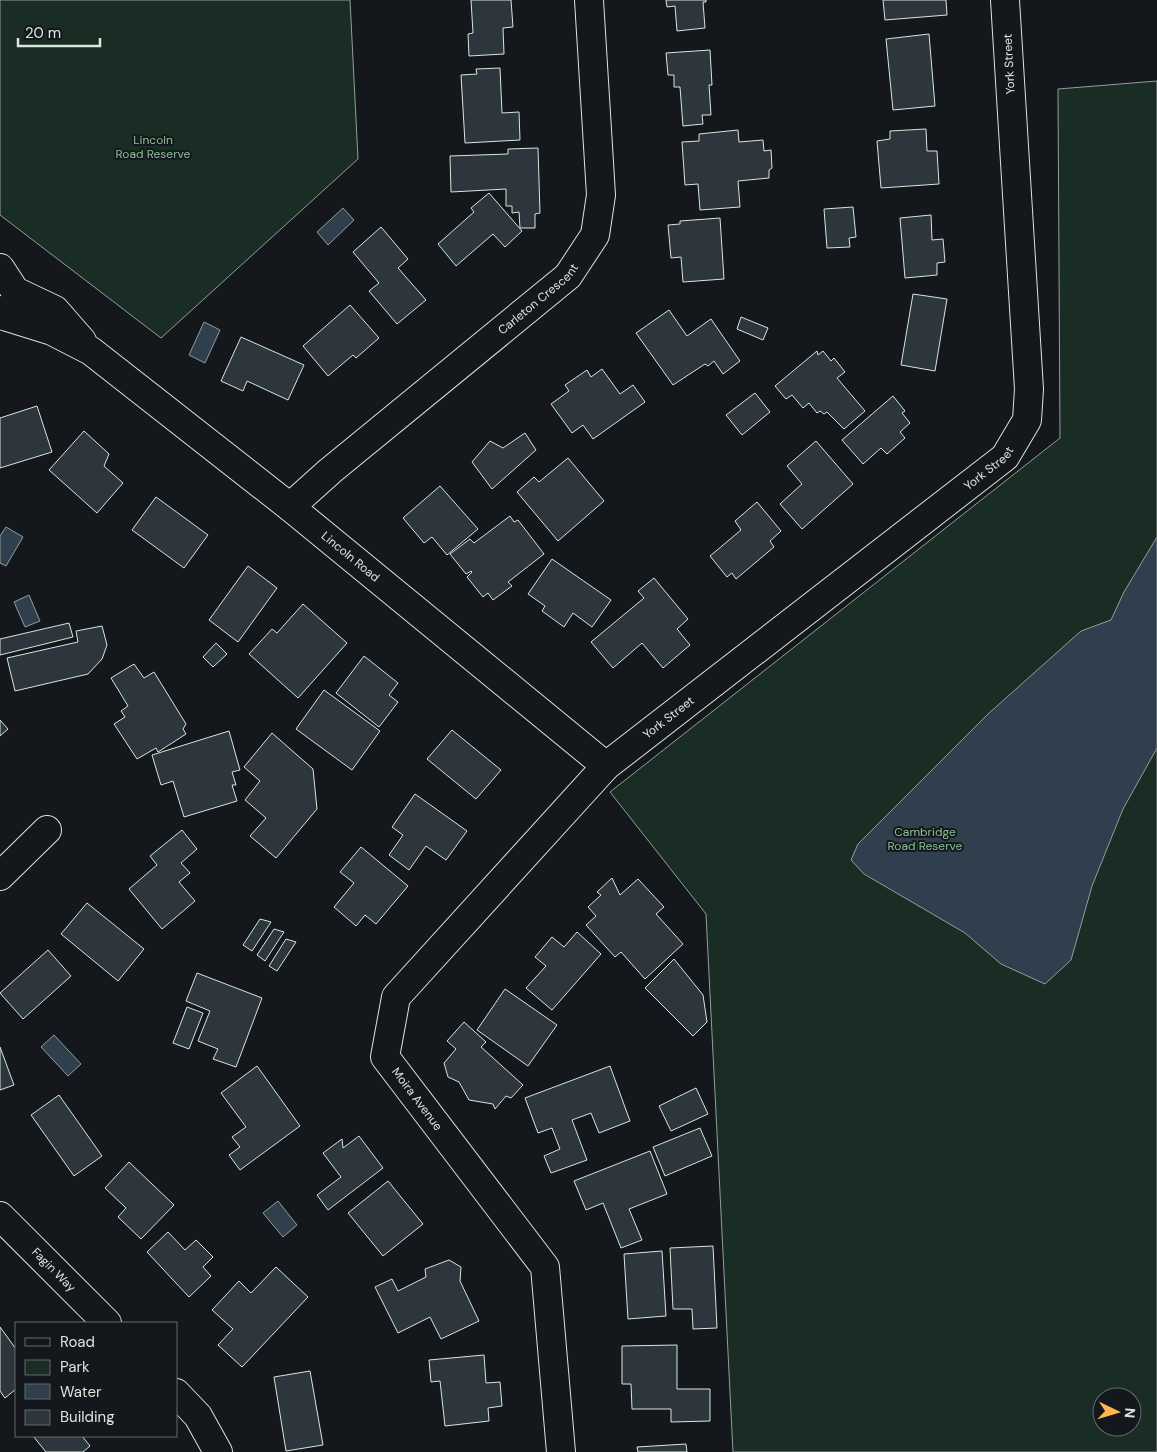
<svg xmlns="http://www.w3.org/2000/svg" width="1157" height="1452" viewBox="0 0 1157 1452" font-family="'DM Sans',sans-serif">
  <style>
    .green { fill: #1a2d24; stroke: #939e99; fill-rule: evenodd }
    .water { fill: #2f3f4d; stroke: #939e99 }
    .building { fill: #2c363c; stroke: #d8e6dc }
    .lines { fill: none; stroke-linecap: round; stroke-linejoin: round }
    .minor-casing { stroke: #d8e6dc; stroke-width: 30 }
    .minor { stroke: #14181c; stroke-width: 28 }
    .labels { text-anchor: middle; stroke-width: 4; stroke-linejoin: round; paint-order: stroke }
    .street-label { font-size: 12px; fill: #d8e6dc; stroke: #14181c }
    .park-label { font-size: 12px; fill: #8ac095; stroke: #14181c }
  </style>
  <rect width="100%" height="100%" fill="#14181c"/>
  <g class="green">
    <path d="M0,0H350L358,159L161,338L0,215Z"/>
    <path d="M1157,81V1452H733L706,914L610,792L1060,438L1058,89ZM1102,1397H1132V1427H1102Z"/>
  </g>
  <g class="water">
    <path d="M343,208L354,220L328,245L317,232Z"/>
    <path d="M204,322L220,330L205,363L189,355Z"/>
    <path d="M6,527L23,537L6,566L0,563V536Z"/>
    <path d="M1157,537V748L1123,809L1092,886L1071,960L1045,984L1001,964L965,933L864,874L851,860L858,844L988,714L1081,631L1111,620L1124,592Z"/>
    <path d="M29,595L40,621L25,627L14,602Z"/>
    <path d="M54,1035L81,1064L68,1076L41,1047Z"/>
    <path d="M278,1201L297,1225L283,1237L263,1213Z"/>
  </g>
  <g class="building">
    <path d="M471,0H511L513,27L503,28L504,54L469,56L468,34L473,33Z"/>
    <path d="M666,0H706V2H703L705,28L677,31L675,6L667,7Z"/>
    <path d="M883,0H946L947,15L885,20Z"/>
    <path d="M929,34L935,106L893,110L886,39Z"/>
    <path d="M710,50L712,85H709L711,115H702L703,124L683,126L680,87H674V75H668L666,53Z"/>
    <path d="M500,68L502,113L519,112L520,140L465,143L461,75L477,74L476,69Z"/>
    <path d="M926,129L927,151H937L939,184L881,188L877,141L890,139V131Z"/>
    <path d="M738,130L739,142L763,140L764,151L771,150L772,168L769,170V178L738,181L740,207L700,210L698,184L685,185L682,142L699,141V134Z"/>
    <path d="M538,148L540,213L535,214V228H520L519,212L512,213V206H506V189L451,192L450,156L508,154V149Z"/>
    <path d="M489,193L522,231L505,247L493,234L456,266L438,244L474,212L471,208Z"/>
    <path d="M853,207L856,237L849,238L850,247L827,248L824,209Z"/>
    <path d="M931,215L932,240L943,239L945,262L937,263V275L905,278L900,218Z"/>
    <path d="M720,218L724,279L683,282L681,257L671,258L668,225L680,224V221Z"/>
    <path d="M381,227L408,259L398,268L426,300L397,324L369,291L379,283L353,252Z"/>
    <path d="M913,294L947,299L935,371L901,365Z"/>
    <path d="M350,305L379,338L356,358L353,355L328,376L303,346Z"/>
    <path d="M669,310L687,336L711,319L740,361L723,374L714,361L708,366L705,364L673,385L636,333Z"/>
    <path d="M741,317L768,328L763,340L737,329Z"/>
    <path d="M241,337L304,365L288,400L247,381L243,391L221,381Z"/>
    <path d="M817,351L818,355L823,351L831,361L834,358L845,372L837,378L865,411L844,429L827,412L824,414L820,411L817,413L809,403L803,408L792,395L786,399L775,386Z"/>
    <path d="M602,369L620,394L633,385L645,402L593,439L583,425L572,433L551,404L569,391L565,385L587,370L591,377Z"/>
    <path d="M755,393L770,412L742,435L726,415Z"/>
    <path d="M893,396L905,411L902,413L910,423L900,432L905,438L887,454L881,448L863,464L842,440Z"/>
    <path d="M37,406L52,452L0,468V418Z"/>
    <path d="M84,431L109,454L104,466L123,483L97,513L49,470Z"/>
    <path d="M525,433L536,450L492,489L472,462L490,441L503,448Z"/>
    <path d="M816,441L853,484L802,529L780,504L802,484L787,466Z"/>
    <path d="M568,458L604,501L558,541L517,492L534,477L539,482Z"/>
    <path d="M440,486L478,529L447,555L432,537L424,543L403,518Z"/>
    <path d="M156,497L208,535L184,568L132,530Z"/>
    <path d="M757,502L781,531L770,541L774,547L736,579L732,573L727,577L710,556L741,530L735,521Z"/>
    <path d="M510,516L514,522L518,520L544,554L508,582L512,586L493,600L488,593L483,597L467,577L472,572L471,571L466,574L450,554L470,539L474,543Z"/>
    <path d="M552,559L611,600L592,627L573,613L564,627L542,611L545,606L528,594Z"/>
    <path d="M248,566L277,588L238,642L209,620Z"/>
    <path d="M654,578L688,619L677,629L690,645L663,668L642,643L613,668L591,642L644,598L638,591Z"/>
    <path d="M303,604L347,643L298,698L249,654L272,629L277,633Z"/>
    <path d="M69,623L73,637L0,655V639Z"/>
    <path d="M102,626L107,645L102,659L88,674L15,691L7,658L78,642L76,631Z"/>
    <path d="M216,643L227,654L213,667L203,657Z"/>
    <path d="M364,656L398,683L389,695L398,702L379,727L336,693Z"/>
    <path d="M134,664L144,678L154,672L186,724L183,729L186,734L158,752L156,748L137,759L114,724L125,717L121,711L128,706L111,678Z"/>
    <path d="M324,690L380,731L352,770L296,729Z"/>
    <path d="M0,720L8,729L0,736Z"/>
    <path d="M452,730L501,770L476,799L427,759Z"/>
    <path d="M229,731L240,770L232,772L236,785H232L237,801L184,817L173,781L161,785L152,755Z"/>
    <path d="M272,733L313,769L317,809L276,858L250,836L266,818L245,800L260,781L244,767Z"/>
    <path d="M415,794L467,831L446,860L426,846L409,870L389,855L403,835L392,827Z"/>
    <path d="M182,830L197,849L181,863L190,873L179,882L195,901L162,929L129,889L157,865L150,856Z"/>
    <path d="M361,847L408,886L376,924L365,915L356,926L334,907L354,883L340,872Z"/>
    <path d="M612,878L620,895L638,879L664,907L656,914L683,944L645,979L621,952L615,957L586,925L596,916L588,907L601,895L597,892Z"/>
    <path d="M87,903L144,949L118,981L61,934Z"/>
    <path d="M260,919L271,922L252,951L243,945Z"/>
    <path d="M274,929L284,932L265,961L257,955Z"/>
    <path d="M577,932L601,954L552,1010L526,988L546,966L535,957L552,937L564,947Z"/>
    <path d="M286,939L296,942L277,971L269,966Z"/>
    <path d="M48,950L71,976L23,1019L0,993Z"/>
    <path d="M674,959L703,995L707,1022L693,1036L645,988Z"/>
    <path d="M197,973L262,998L236,1067L213,1059L218,1049L198,1041L210,1011L186,1001Z"/>
    <path d="M505,989L557,1025L528,1066L477,1030Z"/>
    <path d="M187,1007L203,1013L189,1049L173,1043Z"/>
    <path d="M464,1022L486,1042L481,1047L523,1085L511,1098L506,1096L495,1109L493,1104L469,1100L459,1082L448,1077L444,1063L456,1049L447,1041Z"/>
    <path d="M0,1047L14,1085L0,1090Z"/>
    <path d="M257,1066L300,1126L240,1170L229,1155L240,1147L232,1137L246,1127L221,1093Z"/>
    <path d="M610,1066L630,1121L599,1133L591,1113L572,1120L587,1160L551,1173L544,1156L560,1149L552,1128L538,1133L525,1098Z"/>
    <path d="M696,1088L708,1114L671,1131L659,1106Z"/>
    <path d="M59,1095L102,1156L74,1176L31,1115Z"/>
    <path d="M700,1128L712,1156L665,1176L653,1147Z"/>
    <path d="M359,1136L383,1168L328,1210L317,1195L341,1177L323,1153L342,1139L343,1148Z"/>
    <path d="M650,1151L667,1194L629,1209L642,1240L621,1248L603,1203L586,1210L574,1181Z"/>
    <path d="M129,1162L174,1205L141,1239L118,1217L126,1208L105,1188Z"/>
    <path d="M388,1181L423,1224L383,1256L348,1213Z"/>
    <path d="M168,1232L185,1250L196,1240L213,1257L203,1267L211,1276L189,1297L147,1252Z"/>
    <path d="M713,1246L717,1328L693,1329L692,1309H673L670,1248Z"/>
    <path d="M662,1251L666,1316L628,1319L624,1254Z"/>
    <path d="M449,1260L461,1267L460,1281L479,1321L441,1339L430,1317L398,1333L375,1287L392,1279L398,1291L426,1277L425,1269Z"/>
    <path d="M276,1267L308,1297L242,1367L218,1345L233,1329L212,1310L239,1281L251,1293Z"/>
    <path d="M0,1327L16,1349V1389L5,1398L0,1391Z"/>
    <path d="M677,1345V1389H710V1421L671,1422V1409H632L631,1384H622V1346Z"/>
    <path d="M484,1355L486,1383L500,1382L502,1406L488,1408L489,1421L445,1426L440,1381L431,1382L429,1360Z"/>
    <path d="M310,1371L323,1445L286,1451L274,1377Z"/>
    <path d="M33,1436H82L90,1446L83,1452H46Z"/>
    <path d="M686,1444L687,1452H638L637,1447Z"/>
  </g>
  <g class="lines">
    <g class="minor-casing">
      <g id="minor">
        <path d="M0,268L15,291L55,310L82,341"/>
        <path id="s1" d="M0,310L7,317L52,331L91,351L290,507L606,766"/>
        <path id="s2" d="M290,507L330,471L568,276L595,235L601,195L589,0"/>
        <path d="M0,876L47,830"/>
        <path id="s3" d="M0,1216L107,1323"/>
        <path d="M176,1393L198,1416L218,1452"/>
        <path id="s4" d="M561,1452L545,1267L385,1057L396,997L606,766L1005,457L1027,420L1029,389L1005,0"/>
      </g>
    </g>
    <use href="#minor" class="minor"/>
  </g>
  <g class="labels">
    <g class="street-label">
      <text transform="translate(1009 64) rotate(-93)" y="4">York Street</text>
      <text dy="4" stroke="none"><textPath href="#s2" startOffset="324">Carleton Crescent</textPath></text>
      <text dy="4" stroke="none"><textPath href="#s4" startOffset="1308">York Street</textPath></text>
      <text dy="4" stroke="none"><textPath href="#s1" startOffset="432">Lincoln Road</textPath></text>
      <text dy="4" stroke="none"><textPath href="#s4" startOffset="902">York Street</textPath></text>
      <text transform="translate(417 1099) rotate(53)" y="4">Moira Avenue</text>
      <text dy="4" stroke="none"><textPath href="#s3" startOffset="76">Fagin Way</textPath></text>
    </g>
    <g class="park-label">
      <text x="153" y="144">Lincoln<tspan x="153" dy="14">Road Reserve</tspan></text>
      <text x="925" y="836">Cambridge<tspan x="925" dy="14">Road Reserve</tspan></text>
    </g>
  </g>
  <rect x="15" y="1322" width="162" height="115" fill="#14181c" stroke="#626a69"/>
  <rect x="25" y="1338" width="25" height="8" fill="#14181c" stroke="#626a69"/>
  <text x="60" y="1347" font-size="15" fill="#d8e6dc">Road</text>
  <rect x="25" y="1360" width="25" height="15" fill="#1a2d24" stroke="#626a69"/>
  <text x="60" y="1372" font-size="15" fill="#d8e6dc">Park</text>
  <rect x="25" y="1384" width="25" height="15" fill="#2f3f4d" stroke="#626a69"/>
  <text x="60" y="1397" font-size="15" fill="#d8e6dc">Water</text>
  <rect x="25" y="1410" width="25" height="15" fill="#2c363c" stroke="#626a69"/>
  <text x="60" y="1422" font-size="15" fill="#d8e6dc">Building</text>
  <g transform="translate(1117 1412) rotate(95)"><circle r="24" fill="#14181c" stroke="#626a69"/>
  <path d="M0-4L9 19L0 12L-9 19Z" fill="#ffb74d"/>
  <text y="-8" font-size="14" font-weight="bold" text-anchor="middle" fill="#d8e6dc">N</text>
  </g>
  <path d="M18 38v8h82v-8" fill="none" stroke="#d8e6dc" stroke-width="2.5"/>
  <text x="25" y="38" font-size="15" fill="#d8e6dc" stroke="#14181c" stroke-width="4" paint-order="stroke">20 m</text>
</svg>
